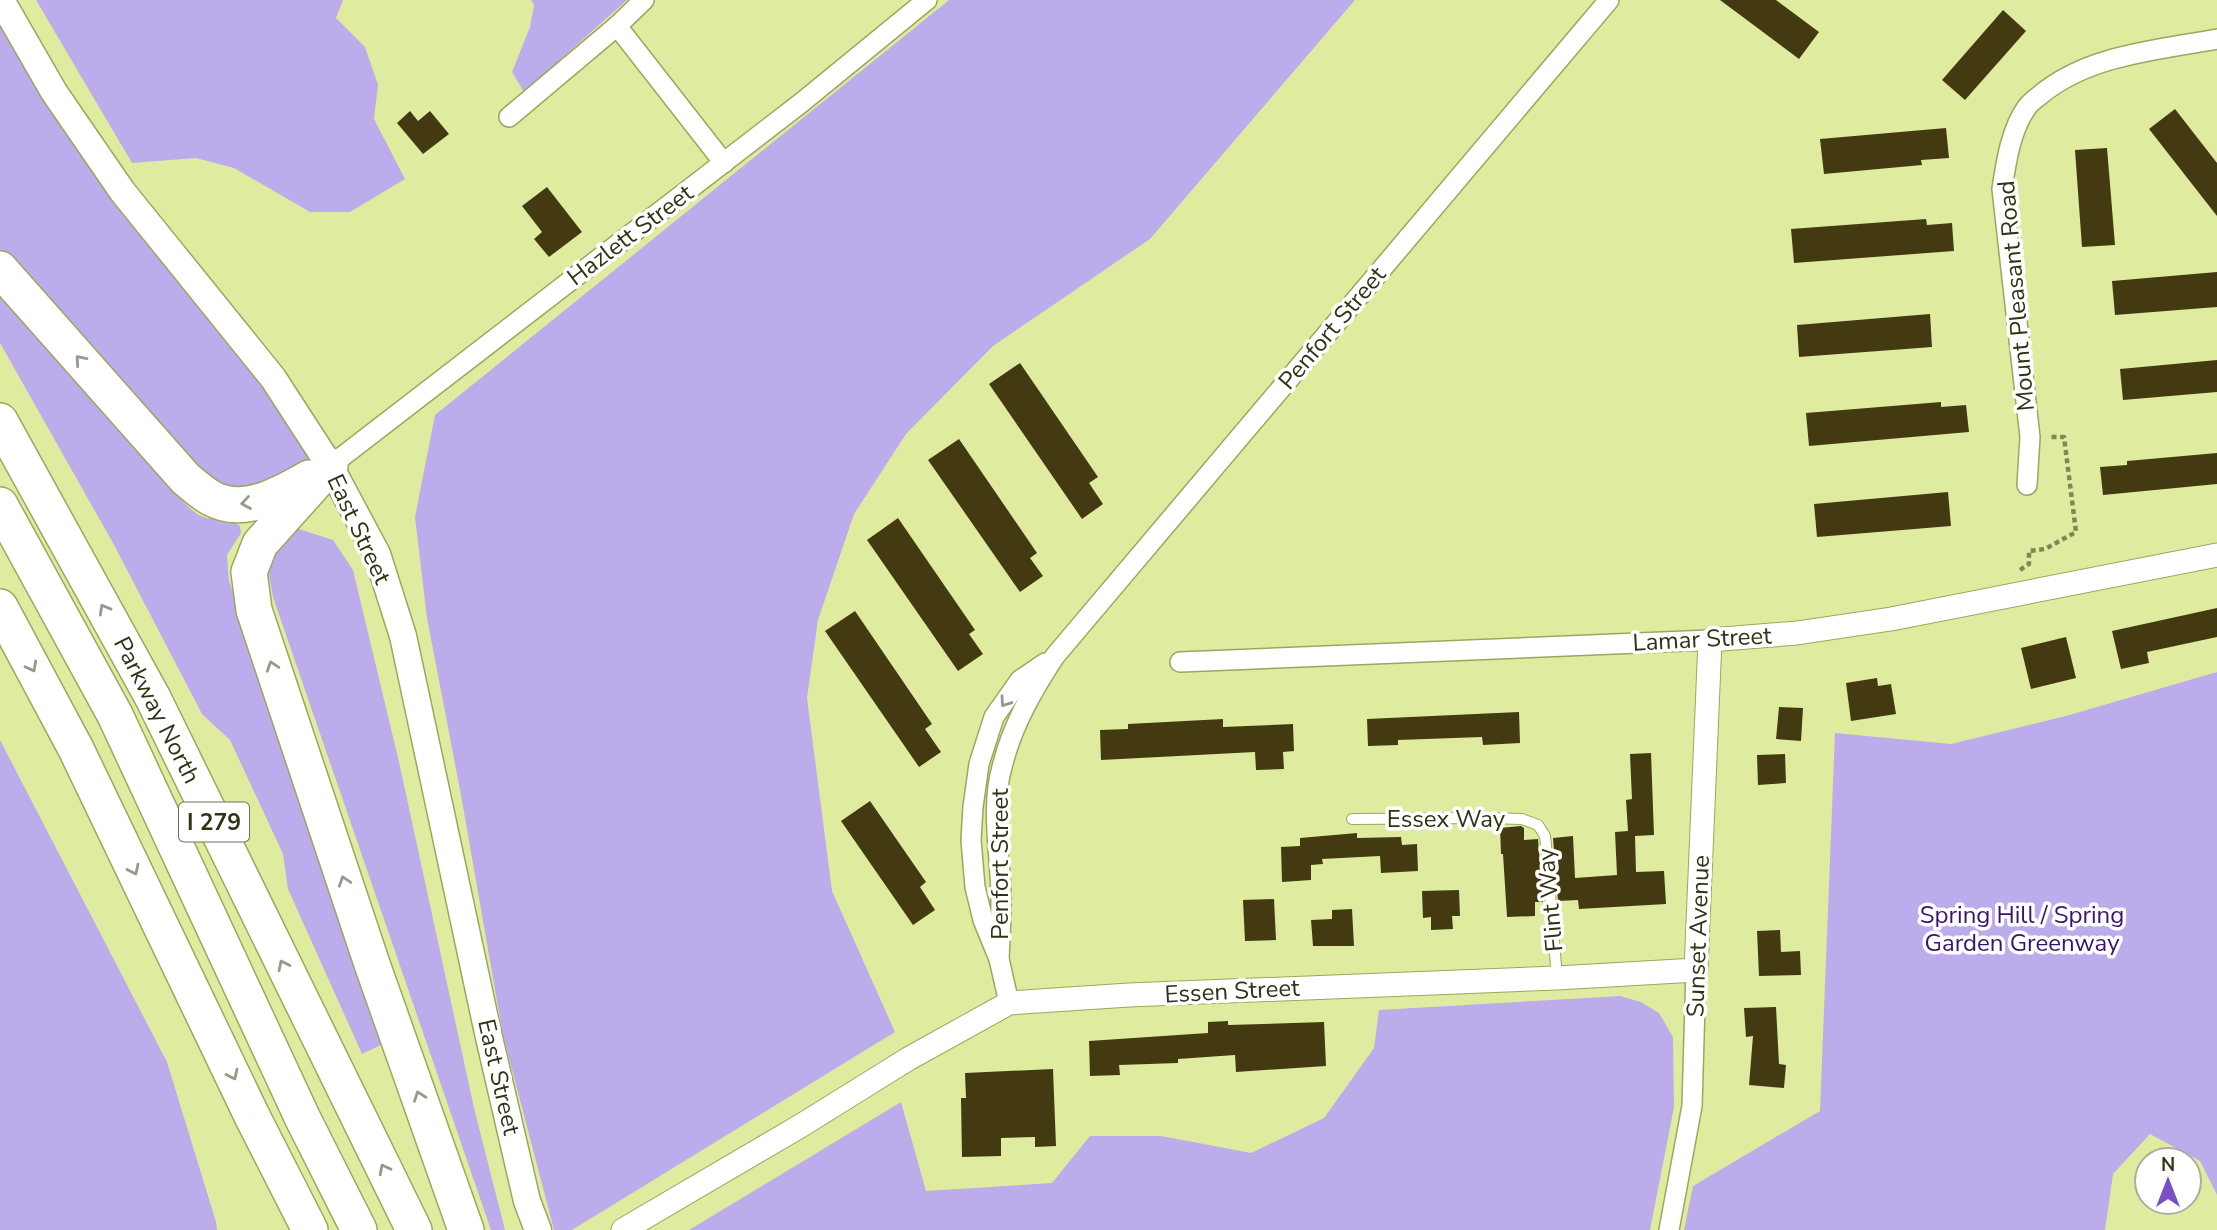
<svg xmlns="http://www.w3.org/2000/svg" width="2217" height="1230" viewBox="0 0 2217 1230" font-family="'Nunito Sans',sans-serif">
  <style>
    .green { fill: #bcaceb }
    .building { fill: #443a11 }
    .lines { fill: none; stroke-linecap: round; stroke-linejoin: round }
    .service-casing { stroke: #9ba75d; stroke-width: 12 }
    .minor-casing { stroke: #9ba75d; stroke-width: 22 }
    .tertiary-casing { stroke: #9ba75d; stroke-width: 25 }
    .secondary-casing { stroke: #9ba75d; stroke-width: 29 }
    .motorway-casing { stroke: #9ba75d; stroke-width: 38 }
    .path { stroke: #7f8854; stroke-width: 4.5; stroke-dasharray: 5 3.5; stroke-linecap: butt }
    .service { stroke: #fff; stroke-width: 10 }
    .minor { stroke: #fff; stroke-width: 19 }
    .tertiary { stroke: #fff; stroke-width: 23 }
    .secondary { stroke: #fff; stroke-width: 26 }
    .motorway { stroke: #fff; stroke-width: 35 }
    .oneway { stroke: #979a8a }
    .labels { text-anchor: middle; stroke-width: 7; stroke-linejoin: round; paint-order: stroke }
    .shield { fill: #fff; stroke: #6d715b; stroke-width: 2 }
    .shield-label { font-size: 23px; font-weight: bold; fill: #2f3415 }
    .street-label { font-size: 24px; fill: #2f3415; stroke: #fff }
    .park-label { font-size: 24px; fill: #3a136f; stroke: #fff }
  </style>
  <rect width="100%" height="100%" fill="#dfeca0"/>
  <g class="green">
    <path d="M0,0L330,466L232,505L0,269Z"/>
    <path d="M36,0H343L336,18L365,47L378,85L374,119L405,179L350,212H310L234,168L196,158L132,163Z"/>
    <path d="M531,0H627L524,92L512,72L530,27L534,5Z"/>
    <path d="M949,0H1355L1150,239L993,346L906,434L854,514L818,620L807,698L832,891L895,1032L572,1230H554L503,1035L461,795L427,618L415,517L435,415Z"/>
    <path d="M0,292L178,497C185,503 192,512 201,516C213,522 230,517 240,526L241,533L227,555L229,581L383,1044L362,1054L288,889L283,854L230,740L202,714L113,543L0,343Z"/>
    <path d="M299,529L333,540L353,570L399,762L474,1108L505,1230H491L273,597L267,564L274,545Z"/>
    <path d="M2217,672V1195L2200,1161L2150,1134L2113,1174L2105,1230H1684L1693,1186L1820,1111L1835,733L1951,744L2066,716Z"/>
    <path d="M0,740L167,1062L216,1222L217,1230H0Z"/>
    <path d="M1620,996L1641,1002L1659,1013L1673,1037L1674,1107L1650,1230H689L901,1102L926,1191L1052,1183L1090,1136H1161L1251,1153L1324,1118L1374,1048L1379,1010Z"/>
  </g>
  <g class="building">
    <path d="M1720,0H1776L1819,32L1799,59Z"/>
    <path d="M2003,10L2026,31L1965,100L1942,80Z"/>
    <path d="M2175,109L2217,163V216L2149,129Z"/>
    <path d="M410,111L418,121L430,111L449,134L423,154L397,123Z"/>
    <path d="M1946,128L1949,158L1921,160L1922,165L1824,174L1820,139Z"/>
    <path d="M2107,148L2115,245L2082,247L2075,150Z"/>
    <path d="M547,187L582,232L549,257L534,239L542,232L522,206Z"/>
    <path d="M1926,219L1927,225L1952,223L1954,251L1794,263L1791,229Z"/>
    <path d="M2217,272V307L2115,315L2112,281Z"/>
    <path d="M1930,314L1932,347L1799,357L1797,325Z"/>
    <path d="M2217,360V392L2123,400L2120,369Z"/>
    <path d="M1020,363L1098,477L1089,483L1103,504L1082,519L989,384Z"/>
    <path d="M1941,402V407L1966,405L1969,432L1809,446L1806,413Z"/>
    <path d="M959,439L1037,553L1030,558L1043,576L1020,592L928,460Z"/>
    <path d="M2217,453V484L2103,495L2100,467L2127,465V461Z"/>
    <path d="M1948,492L1951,526L1817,537L1814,504Z"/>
    <path d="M898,518L975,630L969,634L983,654L958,671L867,540Z"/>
    <path d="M2217,608V637L2147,652L2149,663L2121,669L2112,631Z"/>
    <path d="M855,611L932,724L925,729L941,752L919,767L825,631Z"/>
    <path d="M2066,637L2076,678L2031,689L2021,648Z"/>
    <path d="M1877,678L1878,686L1891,684L1896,714L1851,721L1846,683Z"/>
    <path d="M1779,707L1803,708L1801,741L1776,739Z"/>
    <path d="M1519,712L1520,743L1483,745L1482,737L1398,740V745L1368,746L1367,719Z"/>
    <path d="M1223,719V727L1293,724L1294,751L1283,752L1284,769L1256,770L1255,752L1101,760L1100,730L1128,729V724Z"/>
    <path d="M1651,753L1654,835L1635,836L1636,872L1664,871L1666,904L1579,909L1578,900L1558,901L1553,838L1573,836L1575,878L1617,875L1615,832L1628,831L1626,800L1632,799L1630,754Z"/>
    <path d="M1785,754L1786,783L1758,785L1757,755Z"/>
    <path d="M870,801L926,882L920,887L935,910L913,925L841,821Z"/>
    <path d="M1521,826L1524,828V840L1538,839L1543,902H1535V916L1507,917L1503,854H1501L1500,828Z"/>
    <path d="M1357,833V838L1401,837L1402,845L1417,844L1418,871L1381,873L1380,856L1322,859L1323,864L1311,865V880L1282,882L1281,847L1300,846V838Z"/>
    <path d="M1459,890L1460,916H1452L1453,929L1431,930V917L1423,918L1422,891Z"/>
    <path d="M1274,899L1276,940L1245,941L1243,900Z"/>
    <path d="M1352,909L1354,946H1313L1311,920L1332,919V910Z"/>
    <path d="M1780,930L1781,952L1800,951L1801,975L1759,976L1757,931Z"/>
    <path d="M1776,1007L1779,1064L1786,1065L1784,1088L1749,1085L1753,1036L1746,1037L1744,1008Z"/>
    <path d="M1228,1021V1025L1324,1022L1326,1066L1236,1072L1235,1055L1178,1059V1063L1119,1065L1120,1075L1090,1076L1089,1041L1208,1033V1022Z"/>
    <path d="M1053,1069L1056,1146L1035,1147V1137L1001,1138V1156L962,1157L961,1098H966L965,1073Z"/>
  </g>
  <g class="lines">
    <g class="service-casing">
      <path id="service" d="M1352,819L1483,818L1522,819L1538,825L1545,836L1546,845L1557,978"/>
    </g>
    <g class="minor-casing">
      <g id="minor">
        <path d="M617,26L724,163"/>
        <path d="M509,117L617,26L644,0"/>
        <path d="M330,466L801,103L927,0"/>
        <path d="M2027,485L2030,437L2002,189C2006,162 2011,129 2027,107C2030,103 2035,99 2039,96C2087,55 2157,50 2217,39"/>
        <path d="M1180,662L1710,640"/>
        <path d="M999,959C1000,940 1001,920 1001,900C1001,857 990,810 1002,767C1012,726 1032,691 1055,656L1609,0"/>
        <path d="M1009,1003L999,959L983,920L975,887L971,840L973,807L979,764L994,717L1020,680L1045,663"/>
        <path d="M1669,1230L1692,1106L1696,970"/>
      </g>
    </g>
    <g class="tertiary-casing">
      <path id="tertiary" d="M623,1230L802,1125L908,1059L1009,1003L1129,995L1557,978L1696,970L1710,640L1797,633L1891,619L2217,555"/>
    </g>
    <g class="secondary-casing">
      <path id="secondary" d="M1,0L54,92L122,191L273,378L330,466L377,554L403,636L488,1033L527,1201L538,1230"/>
    </g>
    <g class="motorway-casing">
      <g id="motorway">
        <path d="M0,269L185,478C193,485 202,493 211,498C243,516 281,494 309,478"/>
        <path d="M0,421L153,698L414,1230"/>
        <path d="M330,466L260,544L249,572L254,610L372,964L466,1230"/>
        <path d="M0,505L115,715L303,1119L359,1230"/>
        <path d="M0,607L76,749L252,1116L310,1230"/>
      </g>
    </g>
    <path class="path" d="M2020,570L2029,564V551L2045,549L2076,532L2064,437H2048"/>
    <use href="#service" class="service"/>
    <use href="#minor" class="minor"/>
    <use href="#tertiary" class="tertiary"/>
    <use href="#secondary" class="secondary"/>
    <use href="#motorway" class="motorway"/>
  </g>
  <defs><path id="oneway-chevron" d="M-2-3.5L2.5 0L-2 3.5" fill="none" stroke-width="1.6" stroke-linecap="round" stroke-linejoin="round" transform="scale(1.75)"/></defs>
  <g class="oneway">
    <use href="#oneway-chevron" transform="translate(80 360) rotate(-131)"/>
    <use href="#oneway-chevron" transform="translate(246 503) rotate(171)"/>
    <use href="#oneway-chevron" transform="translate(104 609) rotate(-119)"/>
    <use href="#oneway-chevron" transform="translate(272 666) rotate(-108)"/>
    <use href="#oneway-chevron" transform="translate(32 667) rotate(62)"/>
    <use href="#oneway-chevron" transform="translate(1005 702) rotate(125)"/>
    <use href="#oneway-chevron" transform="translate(134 870) rotate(64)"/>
    <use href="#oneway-chevron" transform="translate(344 881) rotate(-108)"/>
    <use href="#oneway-chevron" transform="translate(283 965) rotate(-116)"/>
    <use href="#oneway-chevron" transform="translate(233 1075) rotate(64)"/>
    <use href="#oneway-chevron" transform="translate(419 1096) rotate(-110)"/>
    <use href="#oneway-chevron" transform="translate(384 1169) rotate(-117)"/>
  </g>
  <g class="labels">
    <rect class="shield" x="179" y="802.5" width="70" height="39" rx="5"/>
    <g class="shield-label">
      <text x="214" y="830">I 279</text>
    </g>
    <g class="street-label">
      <text transform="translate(630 235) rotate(-37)" y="8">Hazlett Street</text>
      <text transform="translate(2016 296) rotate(-95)" y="8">Mount Pleasant Road</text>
      <text transform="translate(1332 328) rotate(-50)" y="8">Penfort Street</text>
      <text transform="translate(359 529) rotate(65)" y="8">East Street</text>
      <text transform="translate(1702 639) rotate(-3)" y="8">Lamar Street</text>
      <text transform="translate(157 710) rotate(63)" y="8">Parkway North</text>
      <text x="1446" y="827">Essex Way</text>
      <text transform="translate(1000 864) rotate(-90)" y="8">Penfort Street</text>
      <text transform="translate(1550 900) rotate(-95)" y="8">Flint Way</text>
      <text transform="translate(1698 936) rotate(-88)" y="8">Sunset Avenue</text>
      <text transform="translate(1232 991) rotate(-3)" y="8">Essen Street</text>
      <text transform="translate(499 1077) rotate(77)" y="8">East Street</text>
    </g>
    <g class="park-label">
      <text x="2022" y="923">Spring Hill / Spring<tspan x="2022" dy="28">Garden Greenway</tspan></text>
    </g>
  </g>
  <g transform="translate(2168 1181)"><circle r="33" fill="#ffffff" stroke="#acaea1" stroke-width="2"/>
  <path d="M0-5L12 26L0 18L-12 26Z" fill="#7a4ec7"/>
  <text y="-10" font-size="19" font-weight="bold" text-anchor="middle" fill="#2f3415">N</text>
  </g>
</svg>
